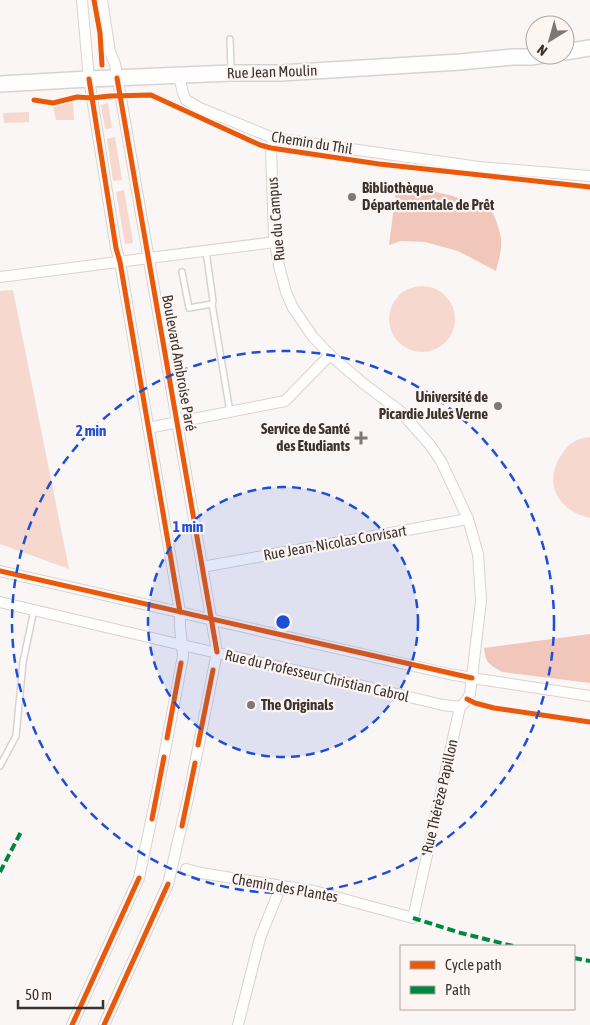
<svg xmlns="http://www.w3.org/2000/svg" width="590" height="1025" viewBox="0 0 590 1025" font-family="'Asap Condensed',sans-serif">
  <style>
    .green { fill: #f6d8ce }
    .forest { fill: #f1c7bb }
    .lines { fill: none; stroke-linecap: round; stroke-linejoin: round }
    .lane-casing { stroke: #d8d3d1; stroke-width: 8 }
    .street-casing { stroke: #d8d3d1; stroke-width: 12 }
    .secondary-casing { stroke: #d8d3d1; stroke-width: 18 }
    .lane { stroke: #fefefe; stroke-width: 5 }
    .street { stroke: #fefefe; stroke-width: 10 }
    .secondary { stroke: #fefefe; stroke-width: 15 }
    .quiet { stroke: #00873e; stroke-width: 4; stroke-dasharray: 8 4; stroke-linecap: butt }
    .cycleway-casing { stroke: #fdf5f2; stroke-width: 8 }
    .cycleway { stroke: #e8590c; stroke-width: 5 }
    .ring { fill: none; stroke: #1d4ed8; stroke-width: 2.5; stroke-dasharray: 9 6 }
    .poi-dot { fill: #7d7775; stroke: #fdf5f2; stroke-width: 2 }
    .labels { text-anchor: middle; stroke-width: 4.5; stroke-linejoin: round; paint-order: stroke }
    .street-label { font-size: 15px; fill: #3a3330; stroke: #fdf5f2 }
    .poi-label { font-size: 15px; font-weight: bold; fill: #3a3330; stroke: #fdf5f2; text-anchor: start }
    .centre { fill: #1d4ed8; stroke: #fdf5f2; stroke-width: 2.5 }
    .ring-label { font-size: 15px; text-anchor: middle; font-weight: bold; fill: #1d4ed8; stroke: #fdf5f2; stroke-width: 4.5; stroke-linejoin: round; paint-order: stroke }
  </style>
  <rect width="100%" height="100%" fill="#faf6f5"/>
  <g class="green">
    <path d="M73,101L74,120H56L53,107Z"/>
    <path d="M108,103L112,128L105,129L101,105Z"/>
    <path d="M29,112V122L4,123L3,113Z"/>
    <path d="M115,137L122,180L113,181L107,139Z"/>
    <path d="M124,190L133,243L125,244L116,192Z"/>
    <circle cx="422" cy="319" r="33"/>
    <path d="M13,290L69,569L0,544V291Z"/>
    <path d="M590,437V518C558,511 542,483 562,454C569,443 577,438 590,437Z"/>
  </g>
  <g class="forest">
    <path d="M397,183L453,196L493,213C504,240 503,244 496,271L458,251L425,242L401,241L389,245Z"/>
    <path d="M590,634V683L502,672C489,664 486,664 484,648Z"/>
  </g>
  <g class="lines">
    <g class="lane-casing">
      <g id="lane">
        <path d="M230,39L231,70"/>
        <path d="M206,251L213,301L212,304L230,412"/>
        <path d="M182,272L189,308L212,304"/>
        <path d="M0,766L16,736L23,662L34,610"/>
      </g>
    </g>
    <g class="street-casing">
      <g id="street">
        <path d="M102,0L110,52L115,64L217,652L189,794L168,884L104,1025"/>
        <path d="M179,76L183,93L186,100L200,108L273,138L479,167L590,176"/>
        <path d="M0,277L275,242"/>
        <path d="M148,428L285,401L330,355"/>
        <path d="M202,567L468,519"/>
        <path d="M0,571L449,674L472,678L590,696"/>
        <path d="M0,602L182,645L325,677L443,705L460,707"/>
        <path d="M186,869L201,873L314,891L413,918L460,707L466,701L470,694L481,601L478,554L468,519L441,461L430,445L400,411L364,384L330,355L313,337L293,308L286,292L279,266L274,237L271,148L273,138"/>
        <path d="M72,1025L139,878L158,788L183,656L180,627V612L120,262L116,248L89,79L82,0"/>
        <path d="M238,1025L260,938L281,886"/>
      </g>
    </g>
    <g class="secondary-casing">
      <g id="secondary">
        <path d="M565,52L590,48"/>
        <path d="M0,84L89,79L231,73H281L460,62L512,57H531L543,55"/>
      </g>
    </g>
    <use href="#lane" class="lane"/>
    <use href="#street" class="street"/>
    <use href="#secondary" class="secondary"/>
    <g class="quiet">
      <path d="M0,872L22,830"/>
      <path d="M413,918L461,933L513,946"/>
      <path d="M574,958L590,961"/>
    </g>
    <g class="cycleway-casing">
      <g id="cycleway">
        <path d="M94,0L100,33L102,65"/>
        <path d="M117,78L217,652"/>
        <path d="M89,79L116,248L120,262L180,612"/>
        <path d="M34,100L53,103L77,97L92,98L110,96L151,95L260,145L271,148L379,164L590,187"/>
        <path d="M0,571L472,678"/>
        <path d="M467,699L475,703L494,708L590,722"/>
        <path d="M167,738L181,663"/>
        <path d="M198,745L213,670"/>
        <path d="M152,819L164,757"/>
        <path d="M182,826L195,763"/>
        <path d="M72,1025L139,878"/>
        <path d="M104,1025L168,884"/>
      </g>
    </g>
    <use href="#cycleway" class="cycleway"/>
  </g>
  <circle cx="283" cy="622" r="135" fill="#1d4ed8" fill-opacity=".12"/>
  <g class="ring">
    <circle cx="283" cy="622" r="135"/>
    <circle cx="283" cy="622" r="271"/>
  </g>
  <g class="poi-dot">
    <circle cx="352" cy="197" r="5"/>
    <circle cx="498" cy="406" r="5"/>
    <path d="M358.5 430.5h5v5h5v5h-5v5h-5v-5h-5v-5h5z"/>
    <circle cx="251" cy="705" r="5"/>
  </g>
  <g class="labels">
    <g class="street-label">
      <text transform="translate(272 72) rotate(-2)" y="5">Rue Jean Moulin</text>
      <text transform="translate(312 143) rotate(9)" y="5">Chemin du Thil</text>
      <text transform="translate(276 219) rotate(-95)" y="5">Rue du Campus</text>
      <text transform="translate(179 363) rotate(80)" y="5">Boulevard Ambroise Paré</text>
      <text transform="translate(335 543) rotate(-10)" y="5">Rue Jean-Nicolas Corvisart</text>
      <text transform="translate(317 676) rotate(13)" y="5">Rue du Professeur Christian Cabrol</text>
      <text transform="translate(440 796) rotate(-77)" y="5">Rue Thérèze Papillon</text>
      <text transform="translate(285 888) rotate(10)" y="5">Chemin des Plantes</text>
    </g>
    <g class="poi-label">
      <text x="362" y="193">Bibliothèque<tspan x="362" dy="17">Départementale de Prêt</tspan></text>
      <text x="488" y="402" text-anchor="end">Université de<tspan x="488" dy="17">Picardie Jules Verne</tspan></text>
      <text x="350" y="434" text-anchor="end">Service de Santé<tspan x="350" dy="17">des Etudiants</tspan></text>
      <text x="261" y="710">The Originals</text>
    </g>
  </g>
  <circle cx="283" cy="622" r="8" class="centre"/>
  <g class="ring-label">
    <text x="91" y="436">2 min</text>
    <text x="188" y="532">1 min</text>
  </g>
  <rect x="400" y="945" width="175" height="65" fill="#fdf5f2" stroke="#afa7a4"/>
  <rect x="410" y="961" width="25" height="8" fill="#e8590c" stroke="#afa7a4"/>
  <text x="445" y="970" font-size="15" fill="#3a3330">Cycle path</text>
  <rect x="410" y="986" width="25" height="8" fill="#00873e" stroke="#afa7a4"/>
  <text x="445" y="995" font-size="15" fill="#3a3330">Path</text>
  <g transform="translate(550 40) rotate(217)"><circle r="24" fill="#fdf5f2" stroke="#afa7a4"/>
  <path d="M0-4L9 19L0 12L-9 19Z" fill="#7d7775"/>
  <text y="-8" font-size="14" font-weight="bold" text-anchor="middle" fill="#3a3330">N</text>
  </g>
  <path d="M18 1000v8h85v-8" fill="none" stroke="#3a3330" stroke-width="2.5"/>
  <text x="25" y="1000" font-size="15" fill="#3a3330" stroke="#fdf5f2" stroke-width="4" paint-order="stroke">50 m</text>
</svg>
